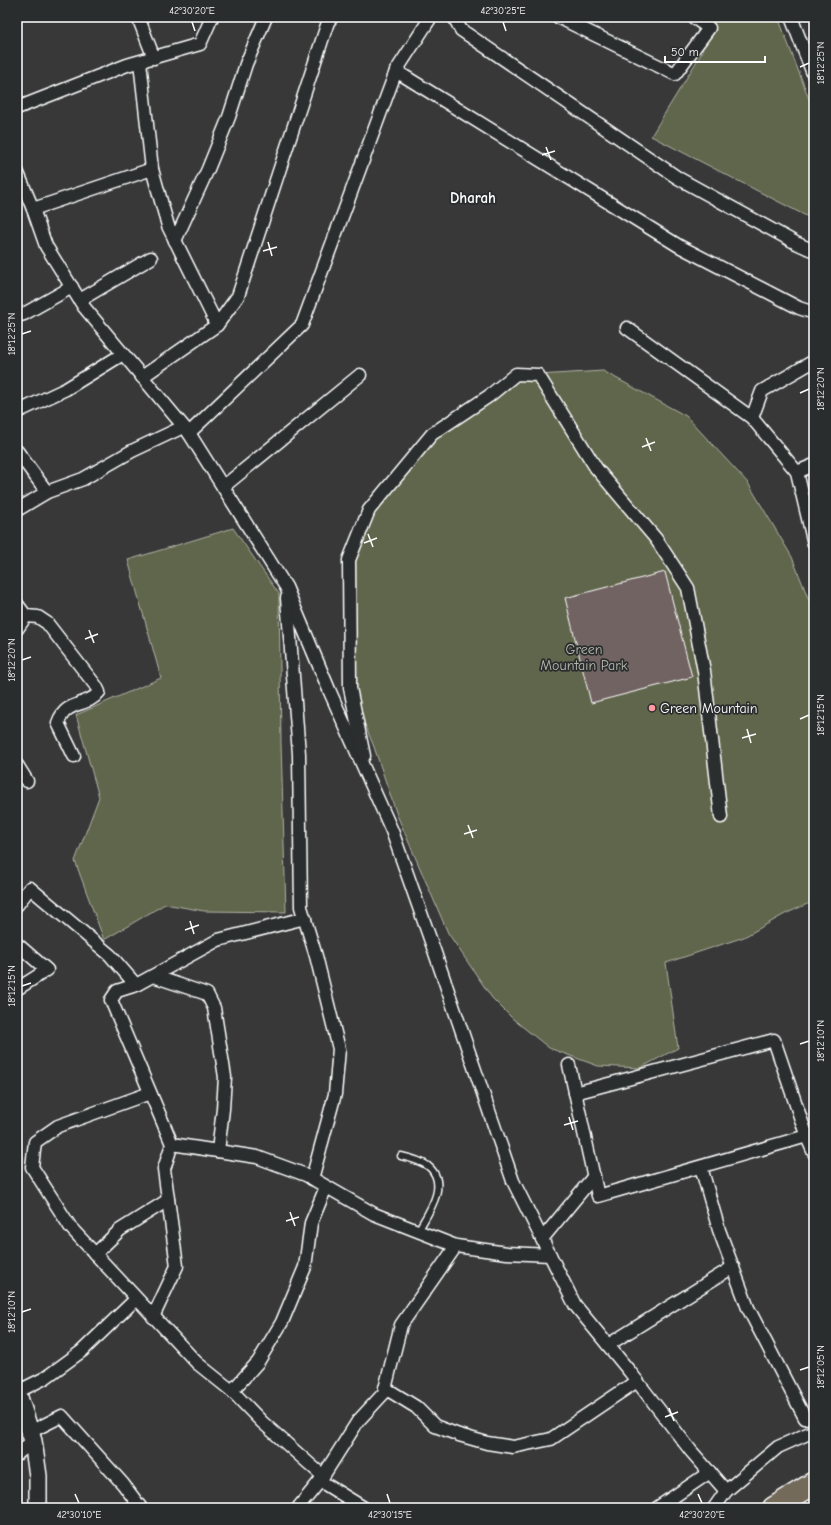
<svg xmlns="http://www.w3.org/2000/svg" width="831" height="1525" viewBox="0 0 831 1525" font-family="'Comic Neue',sans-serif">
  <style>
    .green { fill: #61664c; stroke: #b0b2a6 }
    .building { fill: #726363; stroke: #fff }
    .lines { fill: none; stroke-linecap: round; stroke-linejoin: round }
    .lane-casing { stroke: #fff; stroke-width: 9 }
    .street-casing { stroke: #fff; stroke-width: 15 }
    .secondary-casing { stroke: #fff; stroke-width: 20 }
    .highway-casing { stroke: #fff; stroke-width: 25 }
    .lane { stroke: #2a2d2e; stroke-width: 6 }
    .street { stroke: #2a2d2e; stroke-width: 12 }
    .secondary { stroke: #2a2d2e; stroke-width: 17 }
    .highway { stroke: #736b5a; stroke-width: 22 }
    .ticks { fill: none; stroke: #fff; stroke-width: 1.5 }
    .poi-dot { fill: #ff9aa2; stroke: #2a2d2e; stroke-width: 1.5 }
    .labels { text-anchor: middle; stroke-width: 3.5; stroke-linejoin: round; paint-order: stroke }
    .park-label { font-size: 14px; fill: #b8baae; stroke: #2a2d2e }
    .poi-label { font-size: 14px; fill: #fff; stroke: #2a2d2e; text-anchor: start }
    .neighbourhood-label { font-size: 15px; font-weight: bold; fill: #fff; stroke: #2a2d2e }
    .neatline { fill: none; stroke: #fff; stroke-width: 1.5 }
    .ticks-label { font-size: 10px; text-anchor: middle; fill: #fff }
  </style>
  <rect width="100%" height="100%" fill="#383839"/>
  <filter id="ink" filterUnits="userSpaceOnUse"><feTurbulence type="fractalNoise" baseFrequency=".025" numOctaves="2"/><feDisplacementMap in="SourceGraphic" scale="8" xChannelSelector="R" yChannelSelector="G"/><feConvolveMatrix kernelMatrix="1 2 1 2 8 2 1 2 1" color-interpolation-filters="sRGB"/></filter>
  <g filter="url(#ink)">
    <g class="green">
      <path d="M694,17H778L814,112V220L651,136L703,51Z"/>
      <path d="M603,371L686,416L748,483L792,557L814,613V901L785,914L744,937L666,963L678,1048L640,1068L598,1066L549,1048L513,1019L492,998L448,933L397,815L374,747L350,688L349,560L369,510L432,434L516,374L538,375Z"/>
      <path d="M233,528L279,594L281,743L286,912L204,911L165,904L104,940L75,861L99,797L76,715L161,678L128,560Z"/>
    </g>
    <path class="building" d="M665,572L692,677L591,703L565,598Z"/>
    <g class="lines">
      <g class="lane-casing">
        <path id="lane" d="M401,1156C410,1158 421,1161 428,1166C450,1184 428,1213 418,1231"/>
      </g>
      <g class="street-casing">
        <g id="street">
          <path d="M138,17L154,58"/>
          <path d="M454,17L461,30L678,178L796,243L814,251"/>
          <path d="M558,17L675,74L709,28L693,17"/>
          <path d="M791,17L814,76"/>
          <path d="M140,62L152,169L168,226L217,325"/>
          <path d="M396,71L679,246L799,308L814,313"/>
          <path d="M17,108L127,65L200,44L212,17"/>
          <path d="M17,171L33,209L46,246L84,307L189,433L286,587L330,692L392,831L434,950L513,1181L575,1305L630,1372L691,1451L726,1491"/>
          <path d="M33,209L152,169"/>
          <path d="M175,241L208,169L229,117L246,64L266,17"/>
          <path d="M80,300L151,258"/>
          <path d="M17,316L24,314L72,287"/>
          <path d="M627,328L752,418L797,472L814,544"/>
          <path d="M142,377L217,325L238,296L328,22L332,17"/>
          <path d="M17,412L66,389L123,354"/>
          <path d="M752,418L762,391L814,361"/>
          <path d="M189,433L302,325L396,71L431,17"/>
          <path d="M17,451L47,492"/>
          <path d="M797,472L814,465"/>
          <path d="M223,487L360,375"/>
          <path d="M17,510L47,492L83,479L132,451L183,427"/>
          <path d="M287,598L299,754L301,907L316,956L339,1049L335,1094L312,1179"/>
          <path d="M17,604L26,616"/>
          <path d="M26,616L38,617L47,623L96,686L99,692C87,708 66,699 58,723L74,756"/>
          <path d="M17,629L26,616"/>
          <path d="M364,756L350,688L349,560L369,510L432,434L489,396L516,374L538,375L596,468L656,539L688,588L704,671L721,817"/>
          <path d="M17,765L27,781"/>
          <path d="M17,905L30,888L110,955L136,985"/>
          <path d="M17,944L47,970L17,989"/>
          <path d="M153,976L207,994L214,1008L225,1077L223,1109L218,1151"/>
          <path d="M569,1065L598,1196L814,1134"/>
          <path d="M150,1093L58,1126L35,1142L32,1167L71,1228L197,1363L232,1391L262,1422L323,1476"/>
          <path d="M575,1093L774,1040L807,1137L814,1153"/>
          <path d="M172,1144L257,1157L306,1175L374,1214L456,1246L507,1253L550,1255"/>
          <path d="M701,1167L719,1230L748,1308L805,1418"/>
          <path d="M542,1239L594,1176"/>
          <path d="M95,1254L120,1230L168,1200"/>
          <path d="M153,1317L177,1266L164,1169L172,1144L111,1000L117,991L136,985L218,940L305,918"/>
          <path d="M608,1345L733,1267"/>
          <path d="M385,1388L416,1407L435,1426L459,1435L487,1443L513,1447L551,1439L637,1381"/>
          <path d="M232,1391L258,1362L282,1322L305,1267L311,1223L326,1187"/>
          <path d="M17,1392L45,1378L82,1351L136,1299"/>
          <path d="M30,1432L62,1416L123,1484L141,1508"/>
          <path d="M17,1454L33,1441"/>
          <path d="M320,1481L364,1508"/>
          <path d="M298,1508L320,1481L358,1421L384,1393L401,1325L456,1246"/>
          <path d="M657,1508L710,1472"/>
          <path d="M714,1508L726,1491L778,1447L814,1431"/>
        </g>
      </g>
      <g class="secondary-casing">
        <path id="secondary" d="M17,1391L33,1441L38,1476V1508"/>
      </g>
      <g class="highway-casing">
        <path id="highway" d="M774,1508L814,1483"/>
      </g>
      <use href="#lane" class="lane"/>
      <use href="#street" class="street"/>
      <use href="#secondary" class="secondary"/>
      <use href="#highway" class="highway"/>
    </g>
  </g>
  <path class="ticks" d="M192,22L195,31M503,22L506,31M800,67L809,63M546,147L551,160M542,155L555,151M268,242L272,256M263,251L277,247M22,334L31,331M800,393L809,389M646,438L651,451M642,447L655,442M368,534L373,547M364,543L377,538M89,630L94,643M85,639L98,634M22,660L31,657M800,719L809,715M747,729L751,743M742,738L756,734M468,825L473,838M464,834L477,830M190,921L194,934M185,930L199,925M22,986L31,983M800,1044L809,1041M569,1117L573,1130M564,1125L578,1121M290,1212L295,1226M286,1221L299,1217M22,1312L31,1309M800,1370L809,1367M669,1408L674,1421M665,1417L678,1412M75,1494L79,1503M387,1494L390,1503M698,1494L702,1503"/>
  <circle class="poi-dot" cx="652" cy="708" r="4"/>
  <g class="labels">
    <g class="park-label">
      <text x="584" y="654">Green<tspan x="584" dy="16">Mountain Park</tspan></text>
    </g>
    <g class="poi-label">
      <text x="660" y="713">Green Mountain</text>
    </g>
    <g class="neighbourhood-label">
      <text x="473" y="203">Dharah</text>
    </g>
  </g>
  <rect width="831" height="1525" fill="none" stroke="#2a2d2e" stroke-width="44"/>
  <path d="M665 56v6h100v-6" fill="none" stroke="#ffffff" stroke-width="2"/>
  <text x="671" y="56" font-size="12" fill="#ffffff" stroke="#2a2d2e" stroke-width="3" paint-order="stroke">50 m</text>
  <rect x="22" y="22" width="787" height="1481" class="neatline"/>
  <g class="ticks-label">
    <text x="192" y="14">42°30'20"E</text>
    <text x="503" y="14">42°30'25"E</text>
    <text transform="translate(820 63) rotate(-90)" y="4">18°12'25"N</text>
    <text transform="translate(11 334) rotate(-90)" y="4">18°12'25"N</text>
    <text transform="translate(820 389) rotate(-90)" y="4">18°12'20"N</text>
    <text transform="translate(11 660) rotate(-90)" y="4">18°12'20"N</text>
    <text transform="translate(820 715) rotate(-90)" y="4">18°12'15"N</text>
    <text transform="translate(11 986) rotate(-90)" y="4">18°12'15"N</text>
    <text transform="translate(820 1041) rotate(-90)" y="4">18°12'10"N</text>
    <text transform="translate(11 1312) rotate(-90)" y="4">18°12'10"N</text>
    <text transform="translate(820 1367) rotate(-90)" y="4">18°12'05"N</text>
    <text x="79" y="1518">42°30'10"E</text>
    <text x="390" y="1518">42°30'15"E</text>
    <text x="702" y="1518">42°30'20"E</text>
  </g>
</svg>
